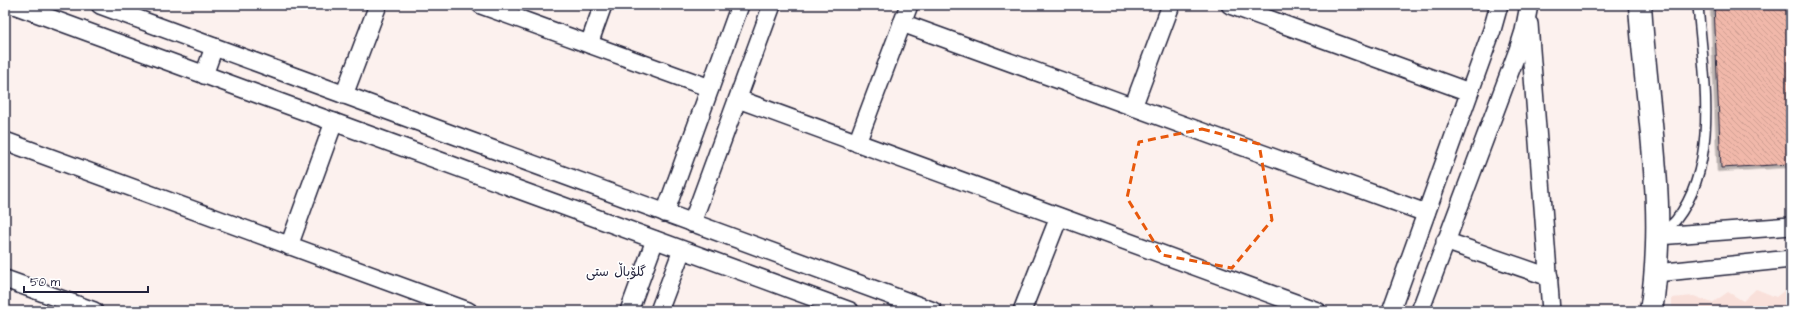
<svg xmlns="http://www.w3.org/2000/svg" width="1796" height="316" viewBox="0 0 1796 316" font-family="'Architects Daughter','Playpen Sans Arabic',sans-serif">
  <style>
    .built { fill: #f9e0da }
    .building { fill: url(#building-back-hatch); stroke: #22223b; filter: url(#shadow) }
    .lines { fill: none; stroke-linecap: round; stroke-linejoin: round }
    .lane-casing { stroke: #22223b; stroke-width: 12 }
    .street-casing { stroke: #22223b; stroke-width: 20 }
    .secondary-casing { stroke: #22223b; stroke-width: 25 }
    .lane { stroke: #fff; stroke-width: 9 }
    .street { stroke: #fff; stroke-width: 17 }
    .secondary { stroke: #fff; stroke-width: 22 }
    .marked { fill: none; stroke: #e8590c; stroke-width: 3; stroke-dasharray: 8 5; stroke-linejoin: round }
    .labels { text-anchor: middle; stroke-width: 3.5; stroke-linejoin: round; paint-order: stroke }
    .neighbourhood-label { font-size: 13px; fill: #22223b; stroke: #fff }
  </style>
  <defs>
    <pattern id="building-back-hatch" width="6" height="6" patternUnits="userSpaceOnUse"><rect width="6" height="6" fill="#f1b8aa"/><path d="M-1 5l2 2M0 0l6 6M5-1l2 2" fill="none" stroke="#ce9e93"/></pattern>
    <filter id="shadow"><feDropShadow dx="-3.5" dy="3.5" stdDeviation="0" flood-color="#0004"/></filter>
  </defs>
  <rect width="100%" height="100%" fill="#fcf1ee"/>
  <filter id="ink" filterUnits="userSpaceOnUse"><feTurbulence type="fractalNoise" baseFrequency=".025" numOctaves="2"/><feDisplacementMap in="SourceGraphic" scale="8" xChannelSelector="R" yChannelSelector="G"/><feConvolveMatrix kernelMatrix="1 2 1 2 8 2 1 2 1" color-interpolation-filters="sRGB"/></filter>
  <g filter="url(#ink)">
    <path class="built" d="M1789,287L1791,288V311H1672V298L1694,296L1712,303L1728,292L1743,301L1756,289L1776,297Z"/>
    <path class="building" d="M1714,5H1791V164L1721,168Z"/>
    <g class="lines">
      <g class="lane-casing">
        <path id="lane" d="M1660,234C1665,230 1672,225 1676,220C1721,162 1703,73 1698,5"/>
      </g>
      <g class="street-casing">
        <g id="street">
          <path d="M14,5L850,311"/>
          <path d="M100,5L933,311"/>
          <path d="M481,5L710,88"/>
          <path d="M1230,5L1469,92"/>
          <path d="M902,23L1426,213"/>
          <path d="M1529,24L1551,311"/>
          <path d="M589,44L603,5"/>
          <path d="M204,75L214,47"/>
          <path d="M344,95L378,5"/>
          <path d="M738,99L1317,311"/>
          <path d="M1133,107L1171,5"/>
          <path d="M5,141L468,311"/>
          <path d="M857,143L909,5"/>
          <path d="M665,213L740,5"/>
          <path d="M692,223L772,5"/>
          <path d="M1658,236L1791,226"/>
          <path d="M1445,241L1549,277"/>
          <path d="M289,246L334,122"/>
          <path d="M1656,273L1791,259"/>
          <path d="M5,279L94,311"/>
          <path d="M629,311L655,240"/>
          <path d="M659,311L682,250"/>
          <path d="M1022,311L1059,217"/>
          <path d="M1391,311L1492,30L1499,5"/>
          <path d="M1420,311L1518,50L1524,31L1529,5"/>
        </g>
      </g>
      <g class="secondary-casing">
        <path id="secondary" d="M1640,5C1646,110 1668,204 1651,311"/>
      </g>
      <use href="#lane" class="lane"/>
      <use href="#street" class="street"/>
      <use href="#secondary" class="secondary"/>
    </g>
  </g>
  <path class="marked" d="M1202,129L1259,144L1272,220L1232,268L1162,255L1127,198L1139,142Z"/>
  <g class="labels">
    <g class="neighbourhood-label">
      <text x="616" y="276">گلۆباڵ ستی</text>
    </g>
  </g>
  <rect width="1796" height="316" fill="none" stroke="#fff" stroke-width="20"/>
  <rect x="10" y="10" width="1776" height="296" fill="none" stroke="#22223b" stroke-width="1.5" filter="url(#ink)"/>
  <path d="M24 286v6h124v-6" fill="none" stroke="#22223b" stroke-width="2"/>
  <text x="30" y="286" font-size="12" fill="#22223b" stroke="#ffffff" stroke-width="3" paint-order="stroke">50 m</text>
</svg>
